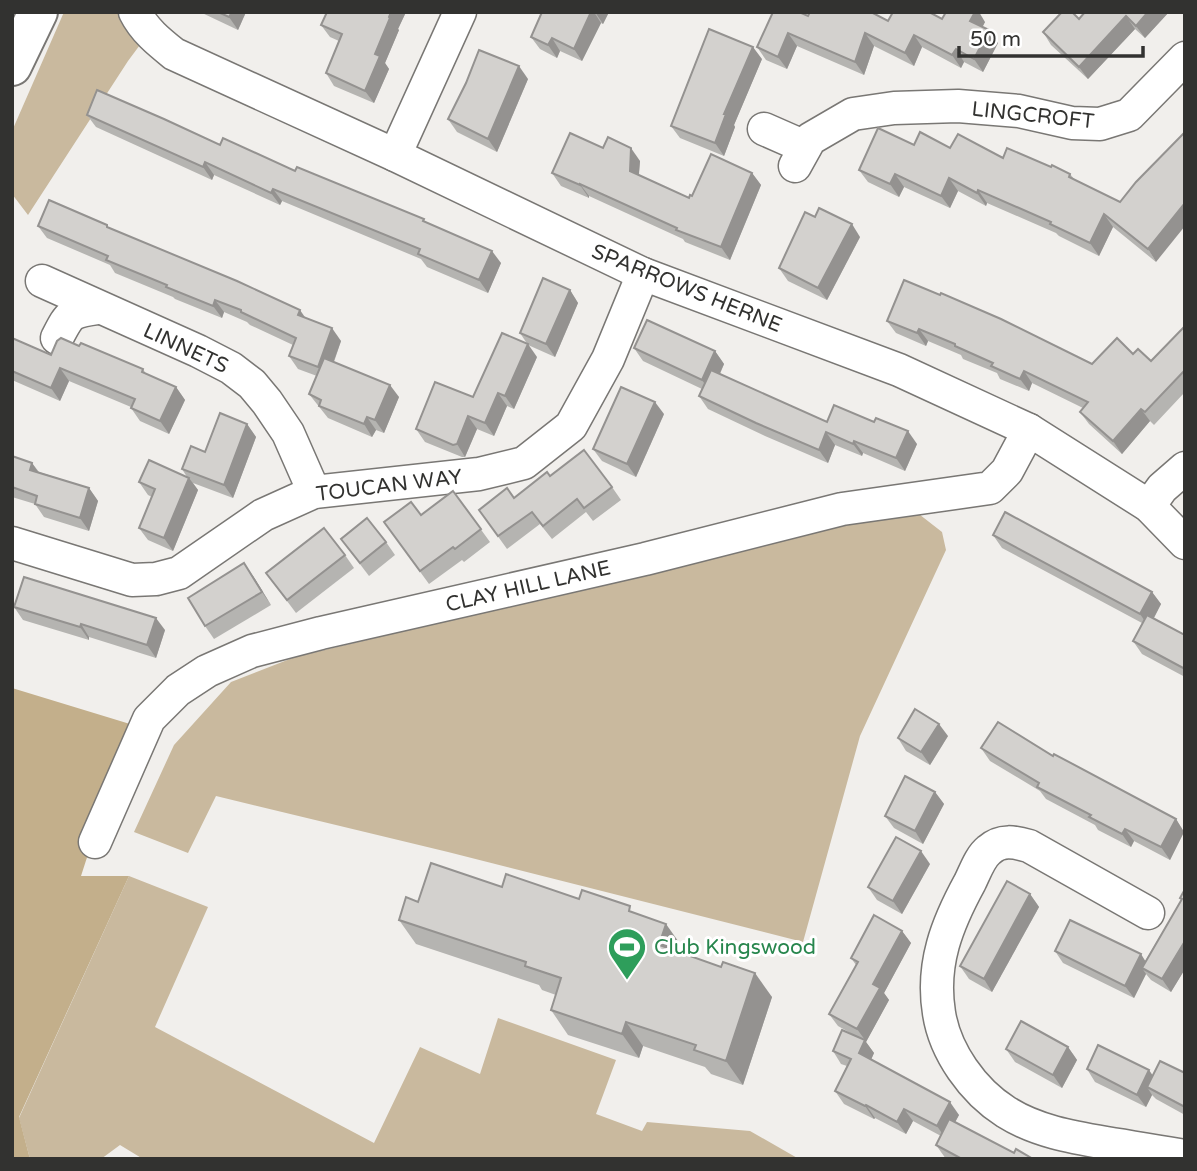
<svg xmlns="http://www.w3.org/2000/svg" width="1197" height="1171" viewBox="0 0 1197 1171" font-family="'Varela Round',sans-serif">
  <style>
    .green { fill: #c9b99e }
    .forest { fill: #c3af8b }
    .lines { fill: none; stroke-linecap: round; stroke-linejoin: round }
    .minor-casing { stroke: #797774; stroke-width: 35 }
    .major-casing { stroke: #797774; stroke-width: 42 }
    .minor { stroke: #fff; stroke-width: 32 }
    .major { stroke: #fff; stroke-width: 38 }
    .wall { fill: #b5b4b1 }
    .shaded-wall { fill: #949290 }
    .building { fill: #d3d1ce; stroke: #949290; stroke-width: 2 }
    .labels { text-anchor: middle; stroke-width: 6; stroke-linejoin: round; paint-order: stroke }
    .street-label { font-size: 21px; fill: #323230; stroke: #fff }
    .leisure-label { font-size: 21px; fill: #27864d; stroke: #fff; text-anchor: start }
  </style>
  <rect width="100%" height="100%" fill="#f1efec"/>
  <g class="green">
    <path d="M64,12H157V22L128,61L28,215L12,194V131Z"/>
    <path d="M915,511L942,532L946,550L860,736L803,942L448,852L216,796L188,853L134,832L174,745L231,682L295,657L778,542L845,523Z"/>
    <path d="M129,876L208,907L155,1027L374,1143L420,1047L480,1074L498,1018L616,1060L596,1114L642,1131L647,1122L750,1131L799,1159H143L120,1145L101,1159H30L19,1118Z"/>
  </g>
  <path class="forest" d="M12,688L130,724L81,876H129L19,1117L30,1159H12Z"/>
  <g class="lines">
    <g class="minor-casing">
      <g id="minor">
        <path d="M135,12C144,30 159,42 174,54L395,155L643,274L899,370L1029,430L1149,506L1185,543"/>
        <path d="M764,129L805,147"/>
        <path d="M395,155L460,12"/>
        <path d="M795,166L810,139L853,114L894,108L958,106L1019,111L1072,123L1100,124L1129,115L1185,58"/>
        <path d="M42,281L198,351L231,368L252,384L267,402L288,433L314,492"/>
        <path d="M57,338C70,313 70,312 98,308"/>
        <path d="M1149,506L1162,488L1185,468"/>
        <path d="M12,543L132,580L156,579L179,573L263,515L314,492L479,474L524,463L571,426L608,359L643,274"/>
        <path d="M95,842L149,719L178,690L207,671L252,651L321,633L645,559L842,509L990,488L1007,471L1029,430"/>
        <path d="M1148,913L1029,846C1015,842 1001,839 989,850C980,857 975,872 970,882C947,924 931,964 939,1013C945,1052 973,1091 1006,1112C1036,1131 1071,1137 1106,1143C1132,1147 1159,1152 1185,1156"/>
      </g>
    </g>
    <g class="major-casing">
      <path id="major" d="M12,66L38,12"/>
    </g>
    <use href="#minor" class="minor"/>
    <use href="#major" class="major"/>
  </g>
  <g class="wall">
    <path d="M200,12H246L238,30Z"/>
    <path d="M327,12H406L398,29L399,30L385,63L389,69L374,103L334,86L326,73L339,41L330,37L321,25Z"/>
    <path d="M542,12H609L603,24L601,23L582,61L560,51L557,58L540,49L531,37Z"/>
    <path d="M1169,12L1145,38L1135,29L1088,79L1051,45L1043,32L1079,19Z"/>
    <path d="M808,16L888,21L942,19L985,22L982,27L998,43L983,72L964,62L961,68L922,47L914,66L874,46L864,75L797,46L787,69L766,60L757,47Z"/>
    <path d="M762,59L734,125L735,127L724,156L680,138L671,126Z"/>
    <path d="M528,79L497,152L457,132L448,119L466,83Z"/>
    <path d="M87,115L220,145L295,171L428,223L501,263L488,293L427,267L421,259L282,201L280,205L214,175L212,180L96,127Z"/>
    <path d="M914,145L950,148L1051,167L1070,174L1075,180L1120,202L1156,262L1113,227L1099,256L1059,236L1056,233L987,203L986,206L958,191L950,208L904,187L899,197L868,182L859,170Z"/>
    <path d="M603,148L640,161L639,175L689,198L752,173L761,185L730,260L685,242L683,239L589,196V198L561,186L552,173Z"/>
    <path d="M107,225L109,228L306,318L341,341L334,362L399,397L384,433L376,430L372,437L328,418L309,394L317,376L298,369L289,356L293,345L250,325L247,322L224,312L222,318L175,299L173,297L115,273L110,265L47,238L38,226Z"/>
    <path d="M860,237L827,300L788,281L779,268Z"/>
    <path d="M570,290L578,303L555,357L528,345L520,333Z"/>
    <path d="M887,321L1092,364L1133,354L1151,361L1185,326V392L1154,425L1150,421L1122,454L1089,424L1080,412L1083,408L1032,383L1029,391L1000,379L997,373L963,359L961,355L928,341L926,346L896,333Z"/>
    <path d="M12,338L51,355L79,346L143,369L146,374L176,387L185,400L169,434L140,421L131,408V407L69,381L60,401L12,380Z"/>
    <path d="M634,348L715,351L724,364L720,374L827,422L917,444L905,471L863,453L862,456L835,445L828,463L765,436L708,409L699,396L702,389L643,361Z"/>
    <path d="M537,357L514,409L507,406L494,436L477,429L465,457H462L425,442L416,429L473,397Z"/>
    <path d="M664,414L636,477L602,461L593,449Z"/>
    <path d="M247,424L256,437L233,498L193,483L198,490L173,551L148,540L139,528L152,497L148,495L139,482L187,477L182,469L205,452Z"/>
    <path d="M12,456L32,463L39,472L89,488L98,501L89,531L44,517L35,504L12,497Z"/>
    <path d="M550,476L612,487L621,500L593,521L586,512L552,539L540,524L507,549L479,510L514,498Z"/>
    <path d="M453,491L490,542L464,562L462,560L429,584L384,522L421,515Z"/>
    <path d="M993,535L1152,592L1161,604L1154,618L1185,635V677L1142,654L1133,641L1142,623L1002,548Z"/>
    <path d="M341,539L386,542L395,555L369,576Z"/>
    <path d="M345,555L354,568L296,613L266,573Z"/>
    <path d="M253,576L271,605L214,639L205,626Z"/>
    <path d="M14,607L165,630L156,658L89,637V640L23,620Z"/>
    <path d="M948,736L930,765L906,751L898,738Z"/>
    <path d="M981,748L1053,756L1176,819L1184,832L1170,860L1134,841L1131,847L1098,830L1095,825L1046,799L1040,791L990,761Z"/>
    <path d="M935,792L944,804L923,844L894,828L885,816Z"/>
    <path d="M930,864L902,914L877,900L868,887Z"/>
    <path d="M502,887L579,899L636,914L683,948L682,953L772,997L743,1085L711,1074L705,1067L643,1046L639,1058L568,1035L551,1010L556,995L542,990L539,985L416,944L399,920Z"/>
    <path d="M1185,889V969L1171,992L1151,980L1146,974L1134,998L1063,963L1055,951L1145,961L1182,899L1180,898Z"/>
    <path d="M1030,894L1039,907L992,992L969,979L960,966Z"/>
    <path d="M902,931L911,943L884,993L889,1000L866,1042L874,1053L871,1060L959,1115L955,1122L1014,1153L1033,1159H946L936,1145L941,1136L913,1121L906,1134L875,1118L874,1119L844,1104L835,1091L847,1066L841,1064L833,1051L854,1035L838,1026L829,1014L856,965L851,958Z"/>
    <path d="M1068,1047L1077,1060L1062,1088L1015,1062L1006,1049Z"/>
    <path d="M1087,1069L1153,1075L1185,1073V1115L1156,1099L1152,1095L1146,1107L1095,1082Z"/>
  </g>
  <g class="shaded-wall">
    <path d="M232,12H246L238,30L229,17Z"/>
    <path d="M391,12H406L398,29L399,30L385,63L389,69L374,103L365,91L375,54Z"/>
    <path d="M591,12H594L601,23L582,61L574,49Z"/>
    <path d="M595,12H609L603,24Z"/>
    <path d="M975,12H979L985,22L979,34L970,21Z"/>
    <path d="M1148,12H1169L1145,38L1136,26Z"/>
    <path d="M1126,16L1135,29L1088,79L1079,67Z"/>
    <path d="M989,30L998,43L983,72L974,59Z"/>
    <path d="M788,33L797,46L787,69L778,57Z"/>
    <path d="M865,33L874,46L864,75L855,62Z"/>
    <path d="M914,35L922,47L914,66L905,53Z"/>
    <path d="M552,38L560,51L557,58L548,45Z"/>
    <path d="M753,47L762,59L734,125L735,127L724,156L715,143L724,114Z"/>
    <path d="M956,49L964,62L961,68L952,55Z"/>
    <path d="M519,66L528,79L497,152L488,139Z"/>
    <path d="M631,148L640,161L638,183L630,171Z"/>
    <path d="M205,162L214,175L212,180L203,167Z"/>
    <path d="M752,173L761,185L730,260L721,247Z"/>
    <path d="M895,174L904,187L899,197L890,184Z"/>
    <path d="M949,178L958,191L950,208L941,196Z"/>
    <path d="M580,184L589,196V198L580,185Z"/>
    <path d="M273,189L282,201L280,205L271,193Z"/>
    <path d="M978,190L987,203L986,206L977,193Z"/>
    <path d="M1185,203V226L1156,262L1148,249Z"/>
    <path d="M1104,214L1113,227L1099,256L1090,243Z"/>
    <path d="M852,224L860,237L827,300L818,288Z"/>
    <path d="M492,251L501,263L488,293L479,280Z"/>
    <path d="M570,290L578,303L555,357L546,344Z"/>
    <path d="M215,300L224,312L222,318L213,306Z"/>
    <path d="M300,310L309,323L298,315Z"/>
    <path d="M332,328L341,341L327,380L318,367Z"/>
    <path d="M919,329L928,341L926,346L917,333Z"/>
    <path d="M528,344L537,357L514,409L505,396Z"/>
    <path d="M715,351L724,364L711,393L702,380Z"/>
    <path d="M60,368L69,381L60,401L51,388Z"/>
    <path d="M1024,371L1032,383L1029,391L1020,379Z"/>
    <path d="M390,385L399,397L384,433L375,420Z"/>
    <path d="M176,387L185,400L169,434L160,421Z"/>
    <path d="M498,393L507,406L494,436L485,423Z"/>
    <path d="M655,402L664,414L636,477L627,464Z"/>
    <path d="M1141,409L1150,421L1122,454L1113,441Z"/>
    <path d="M468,416L477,429L465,457L457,444Z"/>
    <path d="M367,417L376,430L372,437L364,424Z"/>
    <path d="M247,424L256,437L233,498L224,485Z"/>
    <path d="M908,431L917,444L905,471L896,458Z"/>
    <path d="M826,432L835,445L828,463L819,450Z"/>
    <path d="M854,441L863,453L862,456L853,444Z"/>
    <path d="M32,463L41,476L30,470Z"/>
    <path d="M189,478L198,490L173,551L164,538Z"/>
    <path d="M89,488L98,501L89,531L80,518Z"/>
    <path d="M244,563L253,576L271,605L262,592Z"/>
    <path d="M1152,592L1161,604L1149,627L1140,614Z"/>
    <path d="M156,618L165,630L156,658L147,645Z"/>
    <path d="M81,624L89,637V640L80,627Z"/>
    <path d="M939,724L948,736L930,765L921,752Z"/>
    <path d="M935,792L944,804L923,844L915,831Z"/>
    <path d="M1176,819L1184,832L1170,860L1161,847Z"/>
    <path d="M1125,829L1134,841L1131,847L1122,834Z"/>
    <path d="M921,851L930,864L902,914L893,901Z"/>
    <path d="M1030,894L1039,907L992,992L984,979Z"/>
    <path d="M666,924L683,948L676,970L659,945Z"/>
    <path d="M902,931L911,943L884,993L889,1000L866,1042L874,1053L868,1066L859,1053L865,1040L857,1029L873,984Z"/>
    <path d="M1185,941V969L1171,992L1162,979Z"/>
    <path d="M1141,954L1149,967L1142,968L1146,974L1134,998L1125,986Z"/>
    <path d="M755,973L772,997L743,1085L726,1061Z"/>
    <path d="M626,1022L643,1046L639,1058L622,1034Z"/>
    <path d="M1068,1047L1077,1060L1062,1088L1053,1075Z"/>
    <path d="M1149,1070L1158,1083L1147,1087L1152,1095L1146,1107L1137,1095Z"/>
    <path d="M950,1102L959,1115L946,1139L937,1126Z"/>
    <path d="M866,1105L875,1118L874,1119L865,1106Z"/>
    <path d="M904,1109L913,1121L906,1134L897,1122Z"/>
  </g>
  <g class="building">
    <path d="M218,12H232L229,17Z"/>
    <path d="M327,12H391L389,17L390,18L375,54L380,56L365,91L326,73L342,34L321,25Z"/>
    <path d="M542,12H591L574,49L552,38L548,45L531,37Z"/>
    <path d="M773,12H799L808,16L810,12H871L888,21L893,12H929L942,19L946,12H975L970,21L989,30L974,59L956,49L952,55L914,35L905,53L865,33L855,62L788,33L778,57L757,47Z"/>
    <path d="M1062,12H1072L1079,19L1085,12H1148L1136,26L1126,16L1079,67L1043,32Z"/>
    <path d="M709,29L753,47L724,114H726L715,143L671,126Z"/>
    <path d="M479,50L519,66L488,139L448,119L466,83Z"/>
    <path d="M97,90L164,119L220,145L223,138L295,171L297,167L424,219L423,221L492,251L479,280L418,254L420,249L273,189L271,193L205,162L203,167L87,115Z"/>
    <path d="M878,128L914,145L920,132L950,148L958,134L1003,158L1007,148L1051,167L1052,165L1070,174L1069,177L1120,202L1136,182L1185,132V203L1148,249L1104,214L1090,243L1050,224L1051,222L978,190L977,193L949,178L941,196L895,174L890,184L859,170Z"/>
    <path d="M570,133L603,148L608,137L631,148L630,171L689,198L690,195L692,196L711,154L752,173L721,247L676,230L677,228L580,184V185L552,173Z"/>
    <path d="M49,200L107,225V227L237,281L300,310L298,315L332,328L318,367L289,356L296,338L241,312V310L215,300L213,306L166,287L167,285L106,260L108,256L38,226Z"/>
    <path d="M819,208L852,224L818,288L779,268L805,212L815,217Z"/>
    <path d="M543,278L570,290L546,344L520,333Z"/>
    <path d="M904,280L940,295L941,293L1001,319L1092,364L1117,338L1133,354L1138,349L1151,361L1185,326V370L1145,412L1141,409L1113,441L1080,412L1088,402L1024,371L1020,379L991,366L993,363L955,346V344L919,329L917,333L887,321Z"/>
    <path d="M647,320L715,351L702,380L634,348Z"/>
    <path d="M502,333L528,344L505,396L498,393L485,423L468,416L457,444L453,445L416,429L435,382L473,397Z"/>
    <path d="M12,338L51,355L57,341L61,338L79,346L81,343L143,369L142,372L176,387L160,421L131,408L135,399L60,368L51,388L12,371Z"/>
    <path d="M324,358L390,385L375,420L367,417L364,424L319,406L321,400L309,394Z"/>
    <path d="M711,370L827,422L834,405L874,422L876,418L908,431L896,458L854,441L853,444L826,432L819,450L756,423L699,396Z"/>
    <path d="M621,387L655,402L627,464L593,449Z"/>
    <path d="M220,413L247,424L224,485L182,469L191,446L205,452Z"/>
    <path d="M584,450L612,487L584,508L577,499L543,526L532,512L498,536L479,510L507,488L514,498L547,472L550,476Z"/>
    <path d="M12,456L32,463L30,470L89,488L80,518L35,504L37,496L12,487Z"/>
    <path d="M149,460L189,478L164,538L139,528L155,489L139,482Z"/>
    <path d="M453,491L481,529L455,549L453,547L420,571L384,522L411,502L421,515Z"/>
    <path d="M1005,512L1152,592L1140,614L993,535Z"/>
    <path d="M367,518L386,542L360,563L341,539Z"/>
    <path d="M324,528L345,555L287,600L266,573Z"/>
    <path d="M244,563L262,592L205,626L188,598Z"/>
    <path d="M24,577L156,618L147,645L81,624L80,627L14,607Z"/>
    <path d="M1147,615L1185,635V669L1133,641Z"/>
    <path d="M915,709L939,724L921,752L898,738Z"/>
    <path d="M998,722L1053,756L1054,754L1176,819L1161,847L1125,829L1122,834L1089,817L1091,815L1037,787L1039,783L981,748Z"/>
    <path d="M905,776L935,792L915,831L885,816Z"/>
    <path d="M896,837L921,851L893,901L868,887Z"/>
    <path d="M431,863L502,887L506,874L579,899L582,890L630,906L629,911L666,924L659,945L721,967L723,962L755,973L726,1061L694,1050L696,1045L626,1022L622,1034L551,1010L561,978L525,966L526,962L399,920L406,897L418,902Z"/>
    <path d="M1007,881L1030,894L984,979L960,966Z"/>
    <path d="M1185,889V941L1162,979L1142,968L1182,899L1180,898Z"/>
    <path d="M874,915L902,931L873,984L880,988L857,1029L829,1014L858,962L851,958Z"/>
    <path d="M1070,920L1141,954L1125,986L1055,951Z"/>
    <path d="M1021,1021L1068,1047L1053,1075L1006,1049Z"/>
    <path d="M842,1030L865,1040L859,1053L950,1102L937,1126L904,1109L897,1122L866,1105L865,1106L835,1091L851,1059L833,1051Z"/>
    <path d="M1098,1045L1149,1070L1137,1095L1087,1069Z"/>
    <path d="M1160,1061L1185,1073V1107L1147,1087Z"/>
    <path d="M949,1119L1014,1153L1016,1149L1033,1159H962L936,1145Z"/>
  </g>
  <defs>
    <g id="stadium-pin" transform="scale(2.0125)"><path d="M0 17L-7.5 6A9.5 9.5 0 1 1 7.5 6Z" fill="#2e9e5b" stroke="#fff"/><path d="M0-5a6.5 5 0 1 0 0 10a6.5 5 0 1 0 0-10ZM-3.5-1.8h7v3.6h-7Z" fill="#fff"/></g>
  </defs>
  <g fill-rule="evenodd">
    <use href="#stadium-pin" x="627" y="947"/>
  </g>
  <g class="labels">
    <g class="street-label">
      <text transform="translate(1033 115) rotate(6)" y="7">LINGCROFT</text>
      <text transform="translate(687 288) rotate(22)" y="7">SPARROWS HERNE</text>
      <text transform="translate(186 348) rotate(25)" y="7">LINNETS</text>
      <text transform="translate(389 485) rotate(-7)" y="7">TOUCAN WAY</text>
      <text transform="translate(528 586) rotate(-13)" y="7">CLAY HILL LANE</text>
    </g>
    <g class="leisure-label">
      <text x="654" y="954">Club Kingswood</text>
    </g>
  </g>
  <rect width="1197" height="1171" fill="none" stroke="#323230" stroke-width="28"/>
  <path d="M959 46v10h184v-10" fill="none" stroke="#323230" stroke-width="3.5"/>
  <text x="970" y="46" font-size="21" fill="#323230" stroke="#ffffff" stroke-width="5" paint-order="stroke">50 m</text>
</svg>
